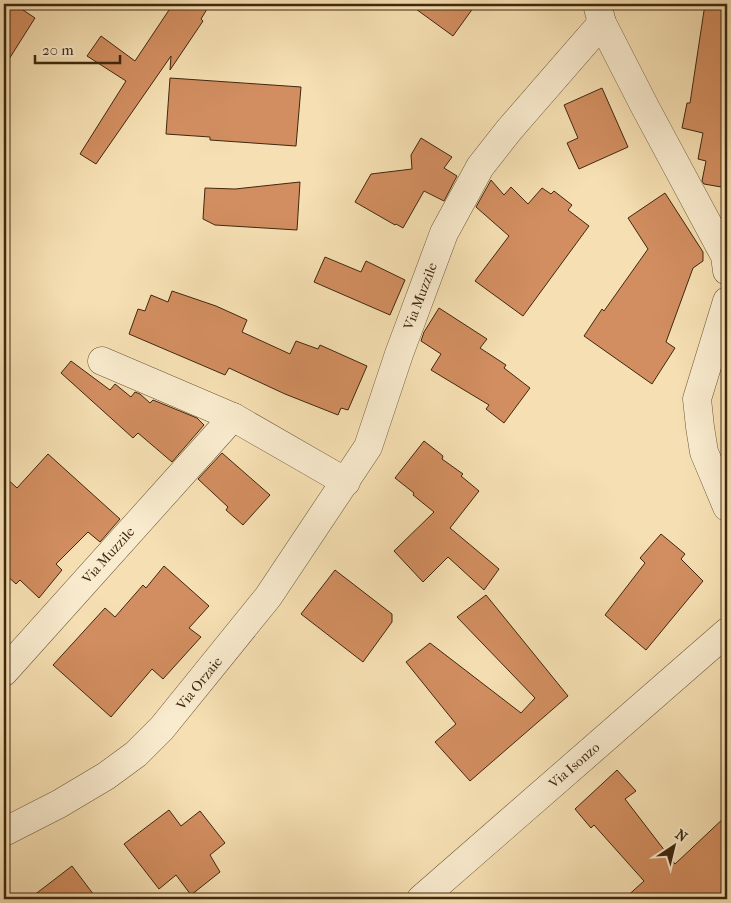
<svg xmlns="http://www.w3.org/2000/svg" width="731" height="903" viewBox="0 0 731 903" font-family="'IM FELL French Canon',serif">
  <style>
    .building { fill: #d28e60; stroke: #3f280e }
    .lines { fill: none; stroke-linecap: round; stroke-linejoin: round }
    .minor-casing { stroke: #6d5637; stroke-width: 29 }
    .minor { stroke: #f9ebce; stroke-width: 28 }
    .labels { text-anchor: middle; stroke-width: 4.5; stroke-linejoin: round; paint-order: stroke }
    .street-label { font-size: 14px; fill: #3f280e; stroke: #f9ebce }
  </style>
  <rect width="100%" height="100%" fill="#f6e0b3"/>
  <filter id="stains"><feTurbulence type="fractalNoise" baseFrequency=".004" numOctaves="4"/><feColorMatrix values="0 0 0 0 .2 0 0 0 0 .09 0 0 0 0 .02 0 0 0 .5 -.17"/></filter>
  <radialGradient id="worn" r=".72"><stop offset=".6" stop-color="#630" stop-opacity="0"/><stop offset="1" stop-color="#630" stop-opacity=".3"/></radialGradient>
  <g class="building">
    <path d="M4,4H14L35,18L4,67Z"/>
    <path d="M173,4H210L201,19L203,21L170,70L171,56L96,164L80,154L126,81L87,56L101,36L135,61Z"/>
    <path d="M409,4H476L453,36Z"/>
    <path d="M705,4H727V188L704,184L702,181L706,161L698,159L703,133L682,128L687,103H690Z"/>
    <path d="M170,78L301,87L296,146L210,140V137L166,134Z"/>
    <path d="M602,88L628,147L579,169L567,143L578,138L564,105Z"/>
    <path d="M421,138L452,157L444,168L457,176L444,201L424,191L403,228L396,224L395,225L355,202L371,174L412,169L411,155Z"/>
    <path d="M491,180L504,195L511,187L528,204L542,188L551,194L554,191L572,205L568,210L589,226L523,316L475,281L509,236L476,207Z"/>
    <path d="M300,182L297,230L215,225L203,219L205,188L235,189Z"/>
    <path d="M665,193L703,252V261L693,268L666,342L675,348L652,384L584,336L602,309L604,311L648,249L628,218Z"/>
    <path d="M325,257L361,272L366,261L405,280L390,315L314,282Z"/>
    <path d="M172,291L216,306L247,320L242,332L290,354L296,341L318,349L320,345L367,366L348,410L341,408L338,415L285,394L229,368L225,375L129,334L138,309L145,311L151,295L168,302Z"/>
    <path d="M439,308L487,339L480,348L506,365L504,368L530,388L504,423L486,409L489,405L431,370L441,354L421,341L424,332Z"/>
    <path d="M71,361L110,390L115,384L131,397L135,392L140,394L150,403L153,400L197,418L204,425L172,462L138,433L133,438L61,373Z"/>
    <path d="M424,441L443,456L442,459L463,474L461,476L479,491L450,528L499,569L484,590L448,557L423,582L394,551L434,512L413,495L414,493L395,478Z"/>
    <path d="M222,453L270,495L243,525L226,510L228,507L198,479Z"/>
    <path d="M48,454L120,519L100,542L88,532L56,564L62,570L39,598L20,580L16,584L4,573V476L17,488Z"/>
    <path d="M661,534L685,554L681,559L703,581L646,650L605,615L645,563L640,558Z"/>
    <path d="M164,566L209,606L189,628L201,637L163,679L152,669L111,717L53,665L105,608L115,617L143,585L146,588Z"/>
    <path d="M335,570L392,614V622L363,662L301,614Z"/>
    <path d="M486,595L568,696L470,781L435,742L456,724L406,662L430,643L521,713L535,698L457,617Z"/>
    <path d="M617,770L636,791L625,799L675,864L727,815V899H624L644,881L594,825L591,828L575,809Z"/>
    <path d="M169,810L181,826L200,811L225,843L210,855L220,872L191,895L176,875L159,889L124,844Z"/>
    <path d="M72,866L97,899H29Z"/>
  </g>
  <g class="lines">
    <g class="minor-casing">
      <g id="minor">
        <path d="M597,4L602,23L645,107L725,256L727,271"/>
        <path d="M727,301L697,399L700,427L704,452L727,507"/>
        <path d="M102,361L233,417L346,482"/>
        <path d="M4,672L233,417"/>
        <path d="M4,832L59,804L106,776L136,754L162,728L268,597L368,447L399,354L444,233L480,167L509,130L602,23"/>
        <path d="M421,899L727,632"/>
      </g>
    </g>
    <use href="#minor" class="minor"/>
  </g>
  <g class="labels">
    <g class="street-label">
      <text transform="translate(420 296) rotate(-69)" y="5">Via Muzzile</text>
      <text transform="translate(108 555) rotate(-48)" y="5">Via Muzzile</text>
      <text transform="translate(199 683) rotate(-51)" y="5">Via Orzaie</text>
      <text transform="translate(574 765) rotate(-41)" y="5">Via Isonzo</text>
    </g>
  </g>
  <rect width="731" height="903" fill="none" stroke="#f6e0b3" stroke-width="20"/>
  <rect x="5" y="5" width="721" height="893" fill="none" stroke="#3f280e" stroke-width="2.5"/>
  <rect x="10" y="10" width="711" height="883" fill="none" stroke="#3f280e"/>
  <g transform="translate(674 846) rotate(35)" stroke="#f9ebce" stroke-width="4" paint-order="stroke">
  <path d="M0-4L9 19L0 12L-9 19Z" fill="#3f280e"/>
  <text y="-8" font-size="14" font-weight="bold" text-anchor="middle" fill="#3f280e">N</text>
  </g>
  <path d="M35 55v8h85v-8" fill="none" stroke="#3f280e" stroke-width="2.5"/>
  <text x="42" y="55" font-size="15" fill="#3f280e" stroke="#f9ebce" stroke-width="4" paint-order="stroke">20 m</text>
  <rect width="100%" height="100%" filter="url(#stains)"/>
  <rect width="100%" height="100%" fill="url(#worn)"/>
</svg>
